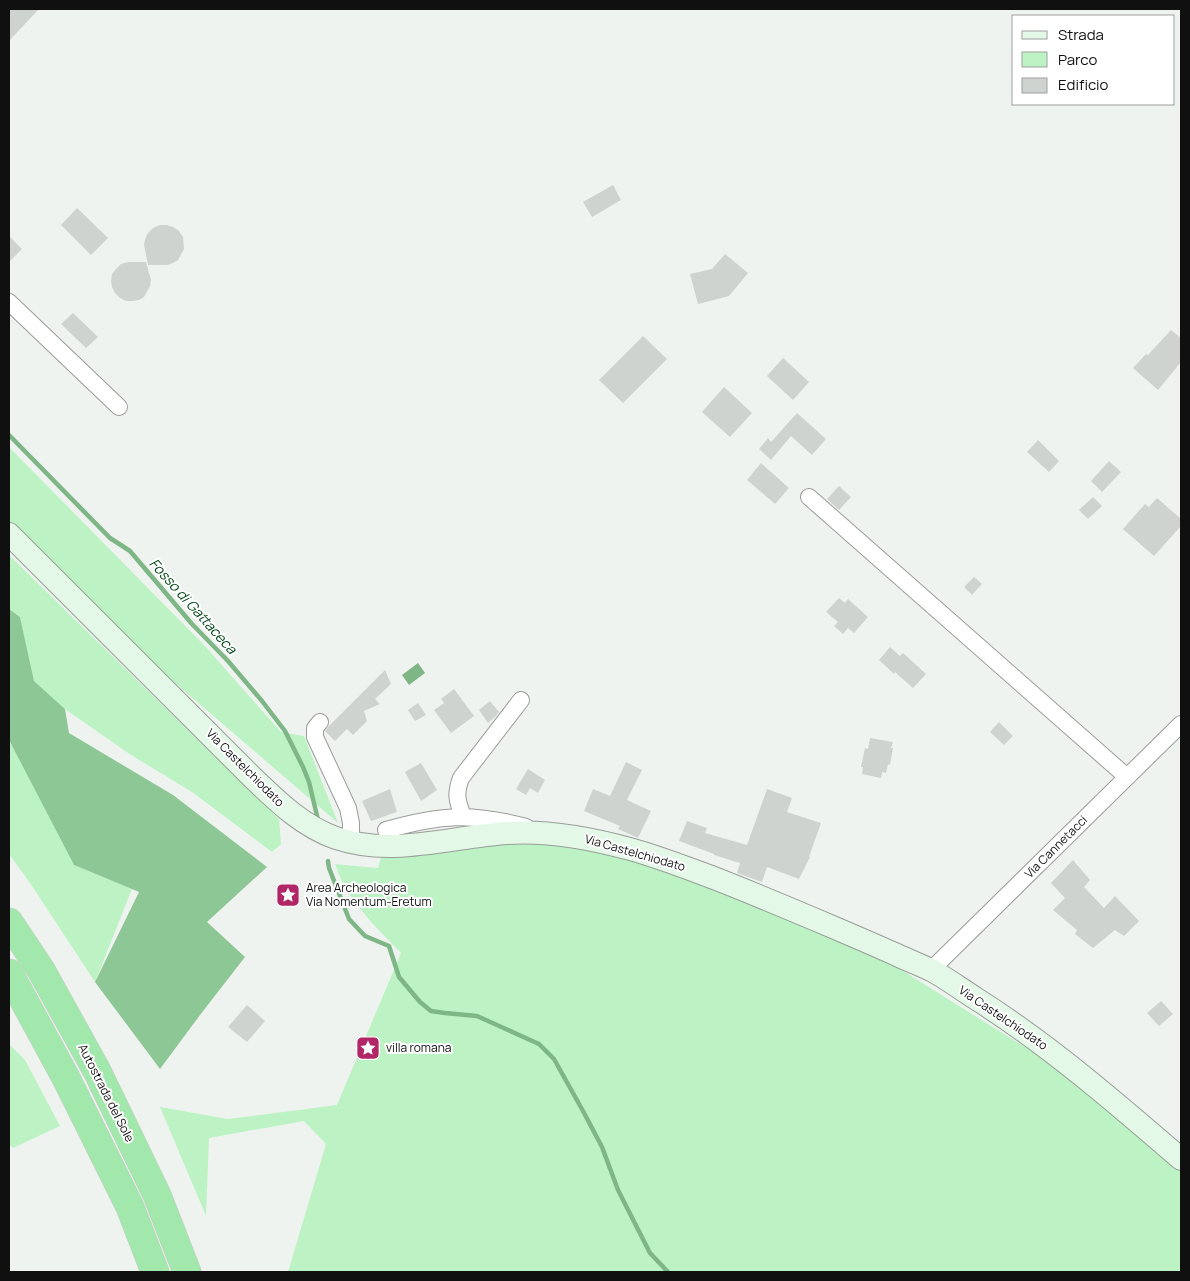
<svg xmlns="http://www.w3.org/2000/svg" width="1190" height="1281" viewBox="0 0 1190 1281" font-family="Manrope,sans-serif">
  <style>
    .green { fill: #bdf3c4 }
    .forest { fill: #8ec796 }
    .water { fill: #7eb686 }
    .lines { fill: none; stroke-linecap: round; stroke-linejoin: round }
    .stream { stroke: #7eb686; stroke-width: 4.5 }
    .building { fill: #cfd3d0 }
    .street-casing { stroke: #999d99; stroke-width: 18 }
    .secondary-casing { stroke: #999d99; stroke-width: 24 }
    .highway-casing { stroke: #cfcfcf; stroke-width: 29 }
    .street { stroke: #fff; stroke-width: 16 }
    .secondary { stroke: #e3f8e6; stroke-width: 22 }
    .highway { stroke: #a2e7ac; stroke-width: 28 }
    .labels { text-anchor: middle; stroke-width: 4; stroke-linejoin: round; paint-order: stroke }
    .street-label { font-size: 12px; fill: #0f100f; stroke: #fff }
    .poi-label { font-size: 12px; fill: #0f100f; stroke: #fff; text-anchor: start }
    .water-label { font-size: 14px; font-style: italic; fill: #06481b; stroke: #fff }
  </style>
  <rect width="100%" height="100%" fill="#eff3f0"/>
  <g class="green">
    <path d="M9,447L204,645L281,732L304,736L338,823L154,665L9,521Z"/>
    <path d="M9,555L279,819L281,844L272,852L192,792L131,755L65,709L34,681L20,617L9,609Z"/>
    <path d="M9,740L74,865L132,889L95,982L30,883L9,854Z"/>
    <path d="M510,840L598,849L687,878L765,909L900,969L1044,1059L1111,1110L1181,1171V1272H288L326,1144L304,1121L209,1138L206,1216L160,1107L228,1119L337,1105L401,953L371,922L345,889L335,864L378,868L381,857Z"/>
    <path d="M9,1044L25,1060L60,1126L13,1148L9,1145Z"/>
  </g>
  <path class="forest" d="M9,609L20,617L34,681L65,709L69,733L173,795L267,867L207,922L245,957L200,1015L160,1069L95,982L139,892L74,865L9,740Z"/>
  <path class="water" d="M418,663L425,673L409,685L402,675Z"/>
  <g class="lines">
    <g class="stream">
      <path d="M9,435L110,538L130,551L192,624L228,661L262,701L285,731L303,767L309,782L318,820"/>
      <path d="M328,861L329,868L349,919L365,936L389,946L399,977L420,1002L431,1011L445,1013L477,1016L539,1044L554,1059L583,1111L602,1147L618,1190L650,1253L668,1272"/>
    </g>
  </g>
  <g class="building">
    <path d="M9,9H39L9,41Z"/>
    <path d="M613,185L621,200L592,217L583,202Z"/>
    <path d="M77,208L108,238L91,255L61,225Z"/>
    <path d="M160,225H167L173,227L179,231L183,237L184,249L178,260L173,263L167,265H148L144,245L145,239L148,233L153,228Z"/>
    <path d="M9,236L22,249L9,262Z"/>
    <path d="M725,254L748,273L729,296L698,304L690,274L712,269Z"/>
    <path d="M128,262H146L151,280L150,286L144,297L139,300L133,301H126L120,298L115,293L112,287L111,281L112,274L116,269L121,264Z"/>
    <path d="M73,313L98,337L86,348L61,324Z"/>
    <path d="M1171,330L1181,338V362L1158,390L1133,368L1146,354L1148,355Z"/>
    <path d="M643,336L667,359L623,403L599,380Z"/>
    <path d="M783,358L809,382L793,400L767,376Z"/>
    <path d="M724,387L752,413L730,437L702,412Z"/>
    <path d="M797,413L826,439L812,455L791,436L771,460L759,449L768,438L771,442Z"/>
    <path d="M1038,440L1059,461L1049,472L1027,452Z"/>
    <path d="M1109,461L1121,472L1102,492L1091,481Z"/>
    <path d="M761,463L789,488L775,504L747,480Z"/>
    <path d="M839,486L851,497L839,510L827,499Z"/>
    <path d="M1093,497L1102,506L1088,519L1079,510Z"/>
    <path d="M1157,498L1181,519V526L1154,556L1123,529L1145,504L1149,507Z"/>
    <path d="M974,577L982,584L972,595L964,587Z"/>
    <path d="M839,598L845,603L848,599L868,617L854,633L848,628L843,634L834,626L838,622L826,612Z"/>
    <path d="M890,647L900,656L903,653L926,674L913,688L895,672L894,674L879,660Z"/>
    <path d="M385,670L391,684L375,699L380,704L364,711L367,721L353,735L347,729L335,741L325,731L329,726Z"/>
    <path d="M454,689L474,716L451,733L434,710L444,703L441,699Z"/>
    <path d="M490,701L499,712L495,717L488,723L479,710Z"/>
    <path d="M418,703L426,715L415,721L408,710Z"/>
    <path d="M999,722L1013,736L1004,745L990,732Z"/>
    <path d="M870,738L893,742L891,748H893L890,765L888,764L886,773L882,772L881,778L862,774L863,767H861L865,748L868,749Z"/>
    <path d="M626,762L642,770L627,800L651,811L638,838L618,829L620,826L584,811L593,789L610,796Z"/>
    <path d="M421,763L437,790L421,801L405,772Z"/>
    <path d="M528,769L545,780L538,793L530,788L526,795L516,789Z"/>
    <path d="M390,789L397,812L371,821L362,801Z"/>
    <path d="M767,789L792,798L787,812L821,823L809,857H810L799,879L767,867L762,882L737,873L740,863L714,855V854L679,841L687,821L707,828L705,833L747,845Z"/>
    <path d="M1073,860L1090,880L1084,887L1104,908L1115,896L1139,921L1124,936L1115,930L1093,948L1075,934L1077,930L1053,910L1065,898L1051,883Z"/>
    <path d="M1161,1001L1173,1014L1159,1026L1147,1013Z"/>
    <path d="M247,1005L265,1021L247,1042L228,1027Z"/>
  </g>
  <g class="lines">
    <g class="street-casing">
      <g id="street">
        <path d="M9,302L119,407"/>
        <path d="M809,497L1127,777"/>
        <path d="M320,722L315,728V737L348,808L351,823V842"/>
        <path d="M463,816C457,801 455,794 461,778L521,700"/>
        <path d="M386,830C440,815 471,812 526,827"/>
        <path d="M931,970L1181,724"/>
      </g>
    </g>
    <g class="secondary-casing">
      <path id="secondary" d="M9,534L252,777C277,801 302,826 336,838C391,857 450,837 507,833C549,830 590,838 630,849C659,857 687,868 714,878C755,894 795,911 835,928C856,937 877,946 897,955C908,960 920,965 931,970C946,978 961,989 975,998C1049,1045 1115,1102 1181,1159"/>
    </g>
    <g class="highway-casing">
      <g id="highway">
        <path d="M9,922L41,970L97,1071L157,1195L187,1272"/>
        <path d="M9,973L66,1078L130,1207L155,1272"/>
      </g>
    </g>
    <use href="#street" class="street"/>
    <use href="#secondary" class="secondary"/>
    <use href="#highway" class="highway"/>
  </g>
  <defs>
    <g id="sight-square" transform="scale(1.25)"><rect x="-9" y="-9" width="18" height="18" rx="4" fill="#b02666" stroke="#fff"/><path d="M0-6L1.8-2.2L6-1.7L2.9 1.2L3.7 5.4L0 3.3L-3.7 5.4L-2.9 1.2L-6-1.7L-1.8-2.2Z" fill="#fff"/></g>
  </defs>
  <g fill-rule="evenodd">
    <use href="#sight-square" x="288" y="895"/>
    <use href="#sight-square" x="368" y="1048"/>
  </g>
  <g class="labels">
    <g class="street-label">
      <text transform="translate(245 768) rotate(45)" y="4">Via Castelchiodato</text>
      <text transform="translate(1056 847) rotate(-45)" y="4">Via Cannetacci</text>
      <text transform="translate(635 853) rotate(16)" y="4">Via Castelchiodato</text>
      <text transform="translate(1003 1018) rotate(34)" y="4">Via Castelchiodato</text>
      <text transform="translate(106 1093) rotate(63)" y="4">Autostrada del Sole</text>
    </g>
    <g class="poi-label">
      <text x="306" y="892">Area Archeologica<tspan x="306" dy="14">Via Nomentum-Eretum</tspan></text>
      <text x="386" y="1052">villa romana</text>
    </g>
    <g class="water-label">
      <text transform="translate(193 606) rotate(48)" y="5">Fosso di Gattaceca</text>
    </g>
  </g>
  <rect width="1190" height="1281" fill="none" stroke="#0f100f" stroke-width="20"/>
  <rect x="1012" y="15" width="162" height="90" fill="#ffffff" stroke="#9f9f9f"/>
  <rect x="1022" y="31" width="25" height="8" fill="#e3f8e6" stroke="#9f9f9f"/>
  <text x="1058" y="40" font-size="15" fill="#0f100f">Strada</text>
  <rect x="1022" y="52" width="25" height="15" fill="#bdf3c4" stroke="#9f9f9f"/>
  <text x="1058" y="65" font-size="15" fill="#0f100f">Parco</text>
  <rect x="1022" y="78" width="25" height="15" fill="#cfd3d0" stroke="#9f9f9f"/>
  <text x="1058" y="90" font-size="15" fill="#0f100f">Edificio</text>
</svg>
